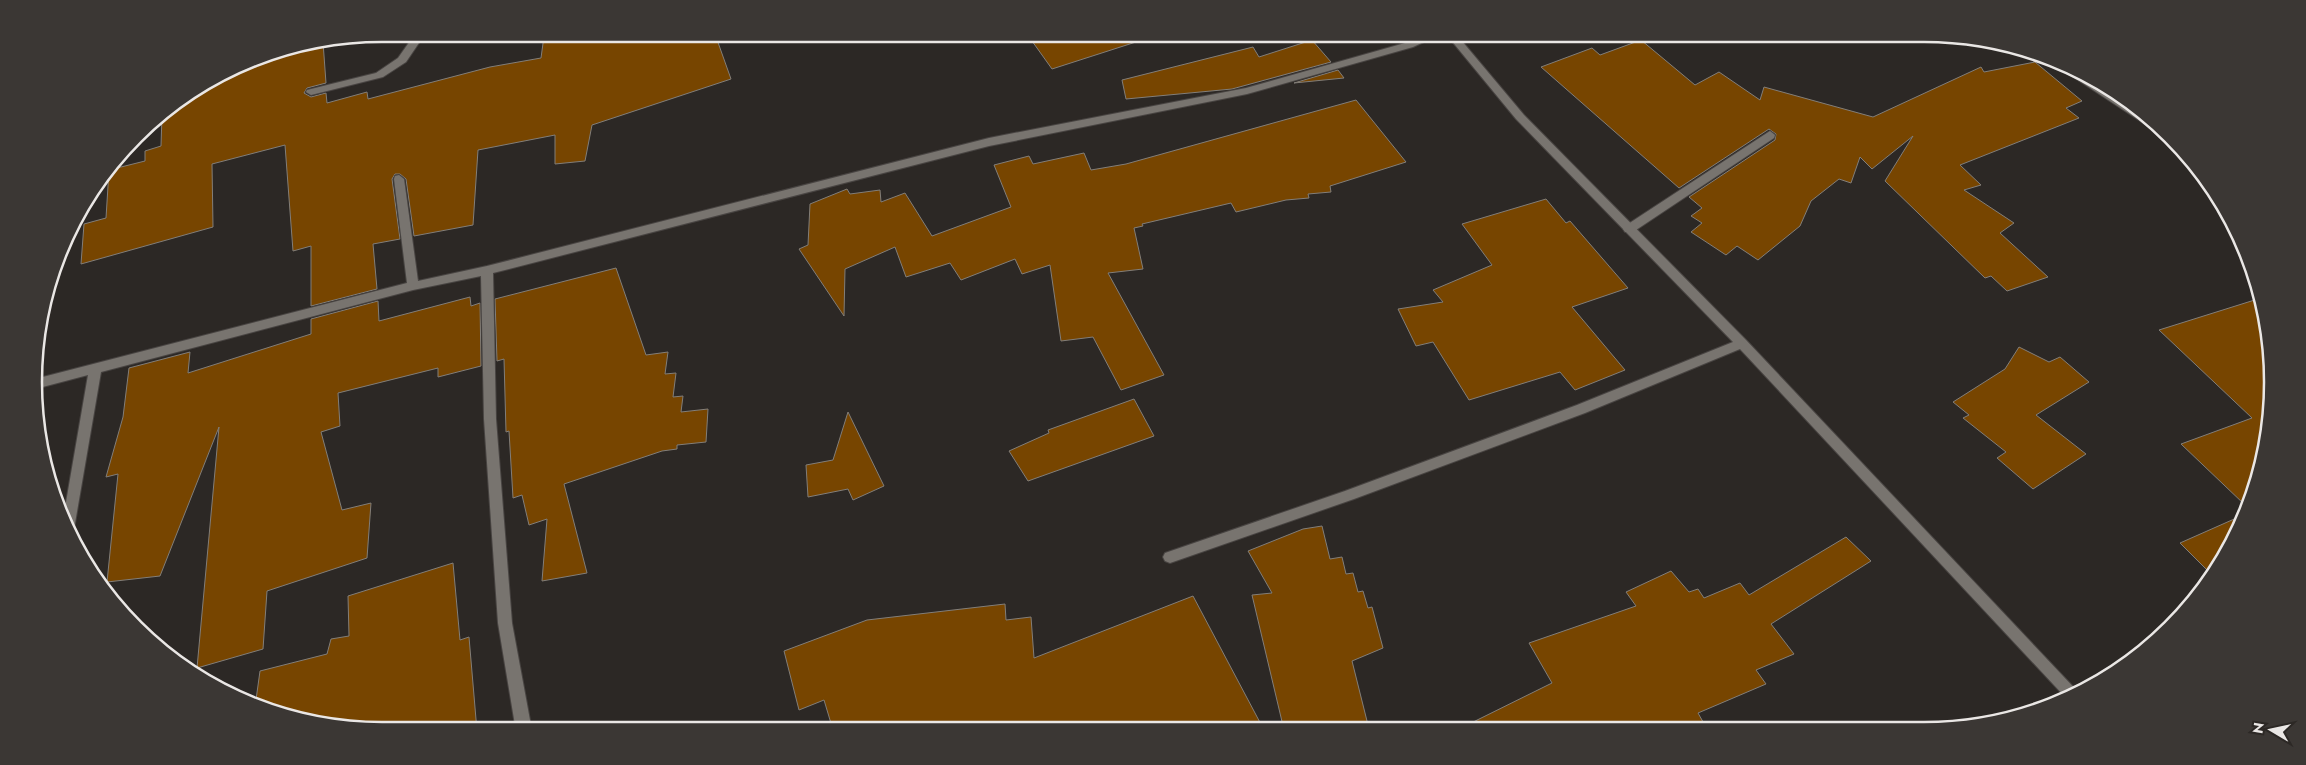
<svg xmlns="http://www.w3.org/2000/svg" width="2306" height="765" viewBox="0 0 2306 765" font-family="Jost,sans-serif">
  <style>
    .building { fill: #774500; stroke: #827e79 }
    .lines { fill: none; stroke-linecap: round; stroke-linejoin: round }
    .service-casing { stroke: #484442; stroke-width: 2 }
    .minor-casing { stroke: #484442; stroke-width: 2 }
    .service { fill: #78746f; fill-rule: evenodd }
    .minor { fill: #78746f; fill-rule: evenodd }
    .rim { fill: none; stroke: #eae7e5; stroke-width: 2.5 }
  </style>
  <rect width="100%" height="100%" fill="#2c2825"/>
  <g class="building">
    <path d="M563,34H715L731,79L592,125L585,161L555,164V135L478,150L473,225L414,236L406,179L400,174H395L392,179L400,239L373,244L377,289L311,306V246L293,251L285,145L212,164L213,227L81,264L84,224L106,218L109,170L145,161V151L161,146L162,115L249,60L323,42L326,83L307,88L304,93L311,97L326,93L327,103L367,92L368,99L490,67L541,58L544,36Z"/>
    <path d="M1027,34H1138L1139,41L1052,69Z"/>
    <path d="M1312,40L1331,62L1232,89L1126,99L1122,80L1253,47L1259,57Z"/>
    <path d="M1641,40L1695,85L1719,72L1760,100L1764,87L1873,117L1981,67L1984,72L2035,62L2082,101L2066,108L2079,118L1960,165L1981,185L1964,190L2014,223L2000,233L2048,277L2007,291L1991,276L1985,278L1885,181L1913,136L1872,169L1860,157L1851,183L1839,179L1811,201L1800,226L1758,260L1737,246L1726,255L1691,232L1702,223L1691,216L1702,208L1689,197L1775,140L1776,134L1769,129L1679,188L1541,67L1592,48L1600,55Z"/>
    <path d="M1338,70L1344,78L1294,83Z"/>
    <path d="M1356,100L1406,162L1330,186L1331,192L1308,194L1309,198L1286,200L1236,212L1231,203L1142,224L1143,226L1134,228L1143,269L1108,273L1164,375L1121,390L1093,337L1061,341L1050,265L1022,274L1015,259L961,280L950,263L906,277L895,247L845,269L844,316L799,249L808,245L810,204L847,189L850,194L880,190L881,202L905,193L932,236L1011,207L994,165L1029,156L1033,164L1084,153L1091,170L1126,164Z"/>
    <path d="M1546,199L1566,223L1570,221L1628,288L1572,307L1625,370L1575,390L1560,372L1469,400L1433,342L1416,346L1398,309L1443,302L1433,290L1492,265L1462,224Z"/>
    <path d="M616,268L646,355L668,352L665,374L676,373L673,397L683,396L681,412L708,409L706,442L677,445V449L662,451L564,484L587,573L542,581L547,519L529,525L522,495L513,498L509,431L506,432L504,359L497,361L495,299Z"/>
    <path d="M470,297L471,306L480,303L481,366L438,377V368L338,393L340,426L321,432L342,510L371,503L367,558L267,591L263,649L197,668L219,427L160,576L107,582L118,474L106,477L123,417L129,368L190,352L188,373L311,334V319L378,301L379,321Z"/>
    <path d="M2261,298L2266,315L2272,383L2265,451L2245,505L2181,444L2252,418L2159,330Z"/>
    <path d="M2019,347L2049,362L2060,357L2089,382L2036,415L2086,454L2033,489L1997,458L2006,452L1963,418L1969,415L1953,402L2005,369Z"/>
    <path d="M1134,399L1154,436L1028,481L1009,451L1049,433L1048,430Z"/>
    <path d="M848,412L884,486L853,500L848,489L808,497L806,465L833,460Z"/>
    <path d="M2241,516L2226,557L2211,574L2180,543Z"/>
    <path d="M1322,526L1330,559L1342,557L1346,574L1353,573L1358,592L1363,591L1368,608L1372,607L1383,648L1352,661L1369,729L1284,730L1252,595L1272,593L1248,551L1303,529Z"/>
    <path d="M1846,537L1871,561L1771,624L1794,654L1756,670L1766,684L1698,713L1707,729H1459L1552,683L1529,643L1636,606L1626,592L1671,571L1689,592L1698,589L1704,598L1740,583L1749,595Z"/>
    <path d="M453,563L460,640L469,637L477,731H382L314,724L255,707L260,671L327,654L331,639L349,636L348,596Z"/>
    <path d="M1193,596L1264,730H833L824,700L799,710L784,651L867,620L1005,604L1006,620L1031,617L1034,658Z"/>
  </g>
  <g class="lines">
    <g class="service-casing">
      <path id="service" d="M1770,131L1775,135L1774,138L1633,232H1625L1623,229L1625,226Z"/>
    </g>
    <g class="minor-casing">
      <g id="minor">
        <path d="M415,34H425L406,62L383,77L311,95L306,92L307,90L376,73L398,58Z"/>
        <path d="M1428,34H1441L1413,47L1247,94L989,146L493,273L496,419L512,623L532,731H516L498,623L484,419L481,276L413,290L101,372L74,529L72,530L64,514L88,375L35,389V379L407,283L394,179L395,176L399,175L404,179L418,281L487,266L989,138L1246,88L1405,43Z"/>
        <path d="M1446,34H1456L1524,115L1746,340L2080,694L2067,699L1740,349L1585,413L1354,499L1170,563L1165,561L1163,557L1165,553L1345,491L1577,405L1733,342L1516,119Z"/>
        <path d="M2049,58C2089,70 2137,109 2170,136H2163L2049,61Z"/>
      </g>
    </g>
    <use href="#service" class="service"/>
    <use href="#minor" class="minor"/>
  </g>
  <path d="M0 0H2306V765H0ZM382 42H1924A340 340 0 0 1 2264 382V382A340 340 0 0 1 1924 722H382A340 340 0 0 1 42 382V382A340 340 0 0 1 382 42Z" fill="#3b3734" fill-rule="evenodd"/>
  <path class="rim" d="M382 42H1924A340 340 0 0 1 2264 382V382A340 340 0 0 1 1924 722H382A340 340 0 0 1 42 382V382A340 340 0 0 1 382 42Z"/>
  <g transform="translate(2271 730) rotate(279)" stroke="#2c2825" stroke-width="4" paint-order="stroke">
  <path d="M0-4L9 19L0 12L-9 19Z" fill="#eae7e5"/>
  <text y="-8" font-size="14" font-weight="bold" text-anchor="middle" fill="#eae7e5">N</text>
  </g>
</svg>
